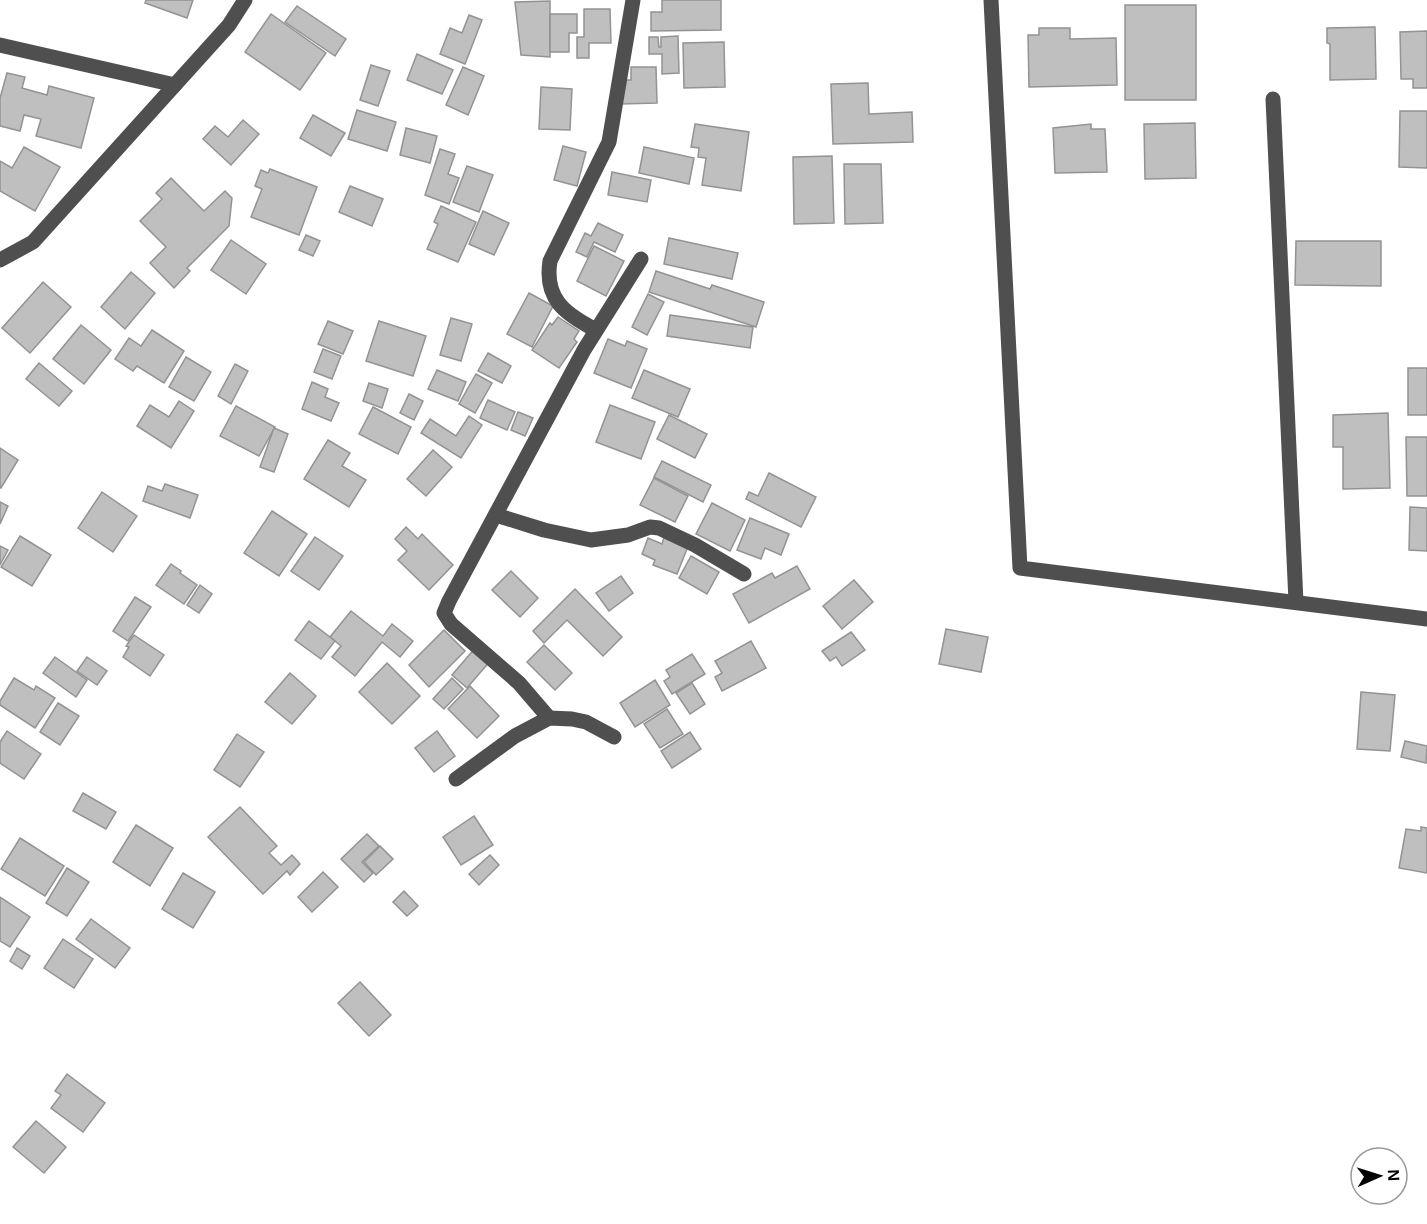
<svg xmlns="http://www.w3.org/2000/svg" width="1427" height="1224" viewBox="0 0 1427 1224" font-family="Arial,sans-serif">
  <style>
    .building { fill: #bfbfbf; stroke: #939393; stroke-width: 1.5 }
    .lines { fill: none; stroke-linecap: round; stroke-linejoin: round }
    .minor { stroke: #4f4f4f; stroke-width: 15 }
  </style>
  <rect width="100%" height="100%" fill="#fff"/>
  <g class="building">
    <path d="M146,0H193L187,18L145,3Z"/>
    <path d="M662,0H721V30L651,31V12H662Z"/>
    <path d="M550,1V57L521,55L515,2Z"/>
    <rect x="1125" y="5" width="71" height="95"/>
    <path d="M297,6L346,39L335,56L285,22Z"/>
    <path d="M584,9H610L611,43H589V58H577V37H584Z"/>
    <path d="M271,14L326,53L300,90L245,52Z"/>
    <path d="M550,14H577V33H569V52H550Z"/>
    <path d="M469,15L482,20L465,64L440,54L450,28L462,33Z"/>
    <path d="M1375,27L1376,79L1330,80V44L1327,43V28Z"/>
    <path d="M1039,28H1070V39L1116,38L1117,85L1029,87L1028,35H1039Z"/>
    <path d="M1427,31V88H1413V79H1401L1400,32Z"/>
    <path d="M678,36L679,73L662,74V54H649V37H658L659,47H661V37Z"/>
    <path d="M724,42L725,87L684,88L683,43Z"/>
    <path d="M417,54L453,70L442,94L407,80Z"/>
    <path d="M371,65L390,71L378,106L360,100Z"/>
    <path d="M463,67L484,76L468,115L446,105Z"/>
    <path d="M631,67H656L657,103L621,104V80H631Z"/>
    <path d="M7,73L25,77L22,88L47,95L49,86L94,98L81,148L36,136L41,119L24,115L20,131L0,126V98Z"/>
    <path d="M868,83L869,114L912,112L913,142L833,144L831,84Z"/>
    <path d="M541,87L572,89L570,130L539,129Z"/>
    <path d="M357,110L396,122L387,151L348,139Z"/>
    <path d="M1400,111H1427V168L1399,167Z"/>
    <path d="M313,115L345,133L331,156L300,138Z"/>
    <path d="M243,120L259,134L231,165L203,139L215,126L228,137Z"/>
    <path d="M1195,123L1196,178L1145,179L1144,124Z"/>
    <path d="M695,124L749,132L741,191L702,185L706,158L698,157L699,148L691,147Z"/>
    <path d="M1091,124V129H1105L1107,172L1055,173L1053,128Z"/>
    <path d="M406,128L437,136L430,163L400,155Z"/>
    <path d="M563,146L586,152L577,186L554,180Z"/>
    <path d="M24,147L60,167L35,211L0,191V161L12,168Z"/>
    <path d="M644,147L694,158L689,184L639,173Z"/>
    <path d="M440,149L455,154L448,174L459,178L449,204L425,195Z"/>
    <path d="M832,156L834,223L794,224L793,157Z"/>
    <path d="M844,164H881L883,223L845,224Z"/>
    <path d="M467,166L493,175L479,212L453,202Z"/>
    <path d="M270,169L317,187L299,235L251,217L262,189L255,186L261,170L268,173Z"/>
    <path d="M612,172L651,180L647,202L608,195Z"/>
    <path d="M171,178L204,211L225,191L232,198L229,226L187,268L190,271L174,288L150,263L166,247L140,221L162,199L156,193Z"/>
    <path d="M350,186L383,199L372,226L339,212Z"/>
    <path d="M441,206L476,222L458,262L427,249L438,224L434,222Z"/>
    <path d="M483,211L509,223L494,255L469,244Z"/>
    <path d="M598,223L623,235L615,252L594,242L587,257L576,252L585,233L591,236Z"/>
    <path d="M306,235L320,241L313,256L299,250Z"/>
    <path d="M669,238L738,253L732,279L664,264Z"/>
    <path d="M231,240L266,264L246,294L211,270Z"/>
    <path d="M1296,241H1381V286L1295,285Z"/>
    <path d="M594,246L624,261L606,296L577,281Z"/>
    <path d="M656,271L710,289L712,285L764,302L756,327L649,292Z"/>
    <path d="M131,272L155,293L125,329L101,307Z"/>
    <path d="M43,282L71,307L30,353L2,328Z"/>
    <path d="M529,293L553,306L532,347L507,334Z"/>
    <path d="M648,294L664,302L647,335L632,327Z"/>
    <path d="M670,315L753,327L750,348L667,336Z"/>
    <path d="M558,317L579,331L574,339L577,342L559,368L532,350L550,323L552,325Z"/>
    <path d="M451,318L472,324L461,361L440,355Z"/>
    <path d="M328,321L353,331L343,354L318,344Z"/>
    <path d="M379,321L426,336L413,376L366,361Z"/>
    <path d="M81,325L111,350L84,384L53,359Z"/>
    <path d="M152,330L184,351L164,383L137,366L133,371L115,359L129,338L141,346Z"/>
    <path d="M608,339L625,346L627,341L647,349L631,388L594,373Z"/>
    <path d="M323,349L341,356L332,379L314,372Z"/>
    <path d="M488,353L511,366L502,383L478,371Z"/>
    <path d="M186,357L211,372L194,401L169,387Z"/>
    <path d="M39,363L72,391L59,406L26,379Z"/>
    <path d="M235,364L248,371L231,404L218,396Z"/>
    <rect x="1408" y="368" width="19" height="47"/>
    <path d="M437,370L466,382L458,401L428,389Z"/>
    <path d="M644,370L690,389L678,417L632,398Z"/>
    <path d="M476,374L492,383L475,413L459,404Z"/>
    <path d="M312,382L328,389L325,397L339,403L331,421L302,409Z"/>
    <path d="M369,383L388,389L382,408L363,401Z"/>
    <path d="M409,394L423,401L414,420L400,413Z"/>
    <path d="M488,400L515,412L507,430L480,418Z"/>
    <path d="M179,401L194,411L171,448L137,426L150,405L169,417Z"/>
    <path d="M610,405L655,422L641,459L596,442Z"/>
    <path d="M236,406L275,427L259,456L220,436Z"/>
    <path d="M373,407L411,427L398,454L359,434Z"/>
    <path d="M518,412L533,418L525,436L511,430Z"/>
    <path d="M1388,413L1390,488L1343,489V447H1333V415Z"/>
    <path d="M669,415L707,434L695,458L657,439Z"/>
    <path d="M469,416L482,425L461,458L421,433L430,419L456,436Z"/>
    <path d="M274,428L288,434L274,472L260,467Z"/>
    <path d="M1406,437H1427V496H1407Z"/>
    <path d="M328,440L350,453L342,466L366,480L349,507L304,479Z"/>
    <path d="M0,448L18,460L1,488H0Z"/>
    <path d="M433,450L452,467L426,496L407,479Z"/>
    <path d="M662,461L711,485L703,502L654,477Z"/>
    <path d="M769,473L816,497L801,527L746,499L749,492L758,496Z"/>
    <path d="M654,478L688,496L675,522L640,505Z"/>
    <path d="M165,484L198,495L190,518L143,501L148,486L162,491Z"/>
    <path d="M102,492L137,516L113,552L78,528Z"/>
    <path d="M0,502L8,506L0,524Z"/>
    <path d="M712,503L745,520L730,551L696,534Z"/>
    <path d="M1410,507L1427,508V551L1409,550Z"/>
    <path d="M272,511L307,534L279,576L244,553Z"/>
    <path d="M750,518L789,534L781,555L765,548L761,559L737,550Z"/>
    <path d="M406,527L418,539L422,534L453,565L429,590L398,560L407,551L395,539Z"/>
    <path d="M665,534L689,544L677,574L653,565L655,560L642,554L648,538L662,544Z"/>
    <path d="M20,536L51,555L32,586L1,567Z"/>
    <path d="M315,537L343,556L319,590L291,571Z"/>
    <path d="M0,546L8,550L0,565Z"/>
    <path d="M691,556L719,572L707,594L679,578Z"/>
    <path d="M171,564L181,571L180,573L197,585L184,604L156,585Z"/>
    <path d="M797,566L810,589L749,623L733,594L772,573L775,578Z"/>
    <path d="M511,571L538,598L520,617L492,590Z"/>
    <path d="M621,576L633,593L609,611L596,593Z"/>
    <path d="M854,580L873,602L842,629L823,606Z"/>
    <path d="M200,585L212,594L199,613L187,605Z"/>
    <path d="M575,589L622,637L603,656L567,620L544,643L533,631Z"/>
    <path d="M135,597L151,607L128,641L113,631Z"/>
    <path d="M351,611L383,636L392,624L413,641L400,657L382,642L355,676L332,657L341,646L330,637Z"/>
    <path d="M309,621L335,641L321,659L295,640Z"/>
    <path d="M946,629L988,637L981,672L939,664Z"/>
    <path d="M444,630L465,651L429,687L409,665Z"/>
    <path d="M851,632L865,650L842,666L836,657L830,661L822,651Z"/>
    <path d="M134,635L164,655L150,676L123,657L129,647L126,646Z"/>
    <path d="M751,641L766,668L722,691L715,677L722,673L715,661Z"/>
    <path d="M544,645L572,673L555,690L527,662Z"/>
    <path d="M476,647L491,660L467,688L452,675Z"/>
    <path d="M692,654L705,674L672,694L664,681L670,677L666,670Z"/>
    <path d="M55,657L87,680L76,697L43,673Z"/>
    <path d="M87,657L107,671L97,685L77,671Z"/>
    <path d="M387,663L420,696L392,724L359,692Z"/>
    <path d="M290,673L316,696L292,724L265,702Z"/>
    <path d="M14,678L34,690L36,686L55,698L35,728L0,705V701Z"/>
    <path d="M452,678L463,689L444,709L433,699Z"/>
    <path d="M655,680L670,705L635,727L620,703Z"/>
    <path d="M692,683L705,704L690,714L676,693Z"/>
    <path d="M470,686L499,716L477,738L448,709Z"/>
    <path d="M1361,692L1395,695L1390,751L1357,749Z"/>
    <path d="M58,703L79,716L60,745L40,732Z"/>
    <path d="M667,709L683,734L660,748L644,724Z"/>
    <path d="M7,731L41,754L24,779L0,763V742Z"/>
    <path d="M437,731L455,756L434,772L415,748Z"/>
    <path d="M690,732L701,749L672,768L661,751Z"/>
    <path d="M237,734L264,752L240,787L214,770Z"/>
    <path d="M1405,741L1427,746L1426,763L1401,757Z"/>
    <path d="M83,793L116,812L106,829L73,811Z"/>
    <path d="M240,807L277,846L269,853L281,865L292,855L300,864L290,875L287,871L263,894L208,837Z"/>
    <path d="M474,816L493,845L461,865L443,837Z"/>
    <path d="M136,825L173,848L150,886L113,862Z"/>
    <path d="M1421,827L1427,828V873L1399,868L1406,829L1421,831Z"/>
    <path d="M367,834L379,846L362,862L373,873L364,882L341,859Z"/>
    <path d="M20,838L64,866L45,896L1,869Z"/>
    <path d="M380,846L393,859L376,875L364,862Z"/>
    <path d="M490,855L499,865L479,885L469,874Z"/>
    <path d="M67,868L89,882L67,916L46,903Z"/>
    <path d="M323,872L338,887L312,912L298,897Z"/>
    <path d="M183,873L215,892L193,928L162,909Z"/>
    <path d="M404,891L418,906L407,916L393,902Z"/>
    <path d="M0,897L30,917L10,947L0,941Z"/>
    <path d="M91,919L130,948L115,968L76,939Z"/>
    <path d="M63,939L93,959L74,988L44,968Z"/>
    <path d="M17,948L30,956L22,969L10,961Z"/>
    <path d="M360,982L391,1015L369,1036L338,1003Z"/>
    <path d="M67,1074L105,1103L83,1132L51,1108L61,1095L55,1091Z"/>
    <path d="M36,1121L66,1147L44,1173L13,1147Z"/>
  </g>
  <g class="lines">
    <g class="minor">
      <path d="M991,0L1020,568L1427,619"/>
      <path d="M0,45L175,85"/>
      <path d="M1273,99L1296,602"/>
      <path d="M0,260L33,242L229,25L245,0"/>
      <path d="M596,330C565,314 544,299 550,261L609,142L633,0"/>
      <path d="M496,515L544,530L591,540L628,535L650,527L659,528L695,545L744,574"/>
      <path d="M549,718L519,683L451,624L444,613L449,601L584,350L641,259"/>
      <path d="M456,779L515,736L549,718L572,719L586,722L614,737"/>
    </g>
  </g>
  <g transform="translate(1379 1176) rotate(87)"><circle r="28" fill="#ffffff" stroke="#999999" stroke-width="1.5"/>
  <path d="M0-4.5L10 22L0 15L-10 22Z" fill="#000000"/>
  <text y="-9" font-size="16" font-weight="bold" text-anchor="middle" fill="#000000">N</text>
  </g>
</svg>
